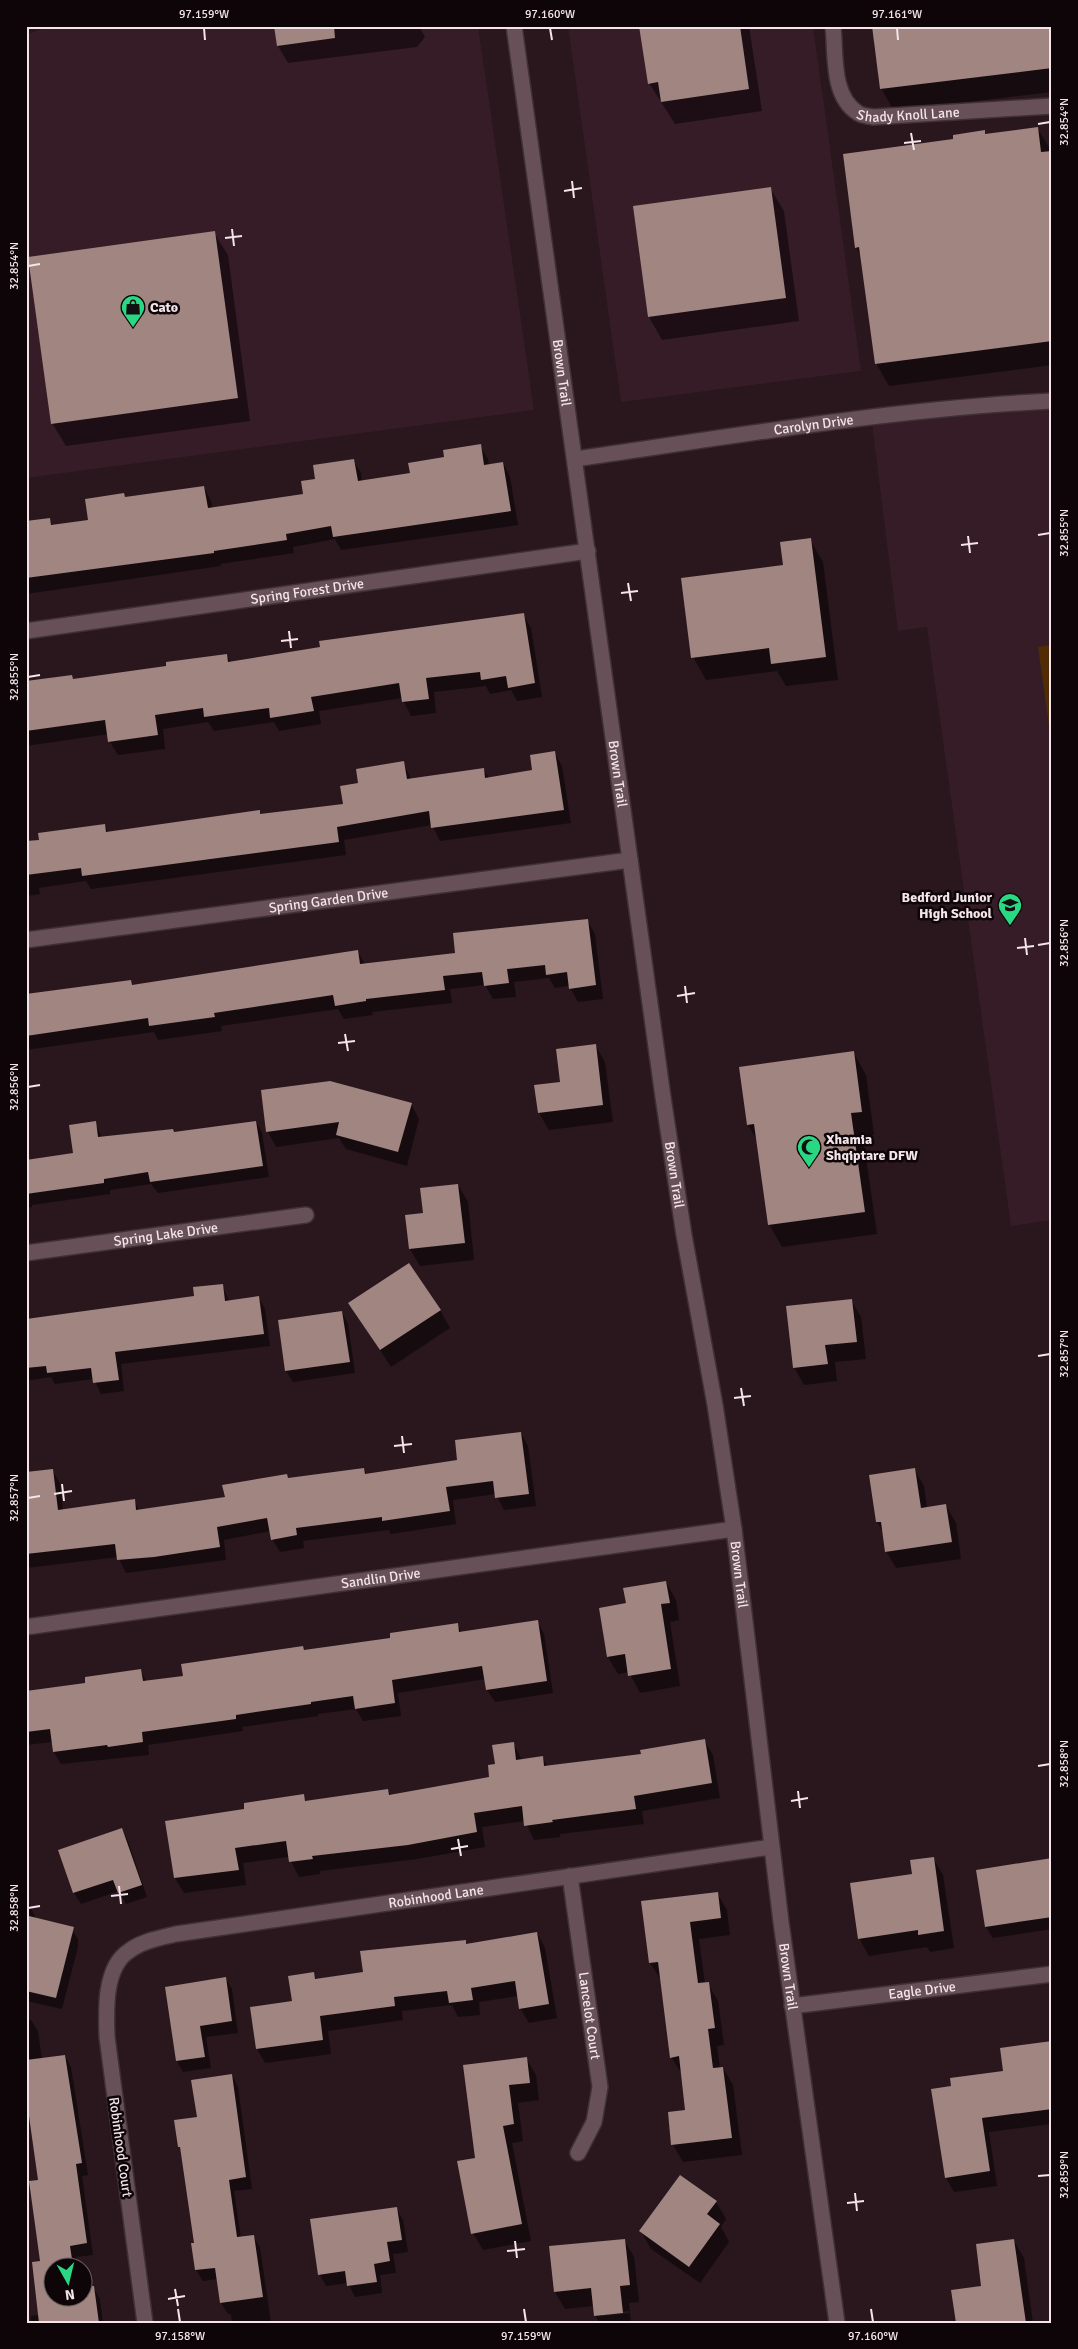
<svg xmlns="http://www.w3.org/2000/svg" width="1078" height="2349" viewBox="0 0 1078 2349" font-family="Signika,sans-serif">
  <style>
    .built { fill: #361c26 }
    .pitch { fill: #512b03 }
    .shadow { fill: #0007; fill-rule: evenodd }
    .building { fill: #a08581 }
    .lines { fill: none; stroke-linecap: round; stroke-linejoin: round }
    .street-casing { stroke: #3e3034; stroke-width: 18 }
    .secondary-casing { stroke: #3e3034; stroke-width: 18 }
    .street { stroke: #675057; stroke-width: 15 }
    .secondary { stroke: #675057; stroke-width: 15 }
    .ticks { fill: none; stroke: #f3e5e9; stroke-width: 2 }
    .labels { text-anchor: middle; stroke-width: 5; stroke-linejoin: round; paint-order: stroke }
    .street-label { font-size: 14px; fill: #f3e5e9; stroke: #0d0507 }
    .poi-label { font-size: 14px; font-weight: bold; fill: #f3e5e9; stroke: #0d0507; text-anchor: start }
    .neatline { fill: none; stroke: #f3e5e9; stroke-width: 2 }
    .ticks-label { font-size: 12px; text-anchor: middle; fill: #f3e5e9 }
  </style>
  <rect width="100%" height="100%" fill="#2a161d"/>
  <g class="built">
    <path d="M49,26H478L534,410L26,478V35Z"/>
    <path d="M568,26H813L861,371L621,402Z"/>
    <path d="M1052,401V1220L1011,1226L927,627L898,631L871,416Z"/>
  </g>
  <path class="pitch" d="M1052,645V747L1038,647Z"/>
  <g class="shadow">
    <path d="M275,26H419L425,37L417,47L288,63L278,46Z"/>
    <path d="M645,26H749L762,111L675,124L649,83Z"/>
    <path d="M1052,26V92L894,111L881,88Z"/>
    <path d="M1037,128L1052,152V365L889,386L876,363L861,256L856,247L955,141L984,132L986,135Z"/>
    <path d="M770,188L784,211L799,321L662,340L649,317L635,207Z"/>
    <path d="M214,233L228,255L250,421L66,446L52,423Z"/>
    <path d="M480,446L488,459L489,466L503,463L510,477L518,525L341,550L335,539L293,547L294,553L220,564L221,566L26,594V522L49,519L53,526L90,521L126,498L204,487L211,501L213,509L304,495L317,480L353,460L361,473L362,482L412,474L445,458Z"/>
    <path d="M810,540L823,562L838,680L786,686L777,671L706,680L693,657Z"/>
    <path d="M523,614L531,628L542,697L517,701L511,690L490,694L486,686L434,692L436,713L411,716L402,698L319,711L321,724L279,731L274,722L214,731L208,722L163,729L165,749L118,755L110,742L109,734L26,746V683L74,680L168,667L226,655L231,663Z"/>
    <path d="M554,752L562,766L571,823L440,841L432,825L344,840L346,855L91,889L86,881L39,888L40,894L26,896V843L104,825L109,833L259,812L261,815L344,805L360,784L403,762L411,779L484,770L489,779L534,771Z"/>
    <path d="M587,920L595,934L603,999L578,1002L569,986L555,988L549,978L514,982L516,997L493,999L485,985L450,989L452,1003L372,1012L373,1015L344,1019L338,1009L221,1026L222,1031L158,1040L154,1032L26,1050V995L130,982L133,986L358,952L365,964L456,954Z"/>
    <path d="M595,1045L605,1062L613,1122L549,1130L539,1113L561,1083Z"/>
    <path d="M853,1052L866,1075L874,1135L863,1136L877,1234L782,1247L769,1224L758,1142L748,1125Z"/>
    <path d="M262,1092L411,1104L419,1119L407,1166L346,1149L339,1138L276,1147L268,1132Z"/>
    <path d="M95,1122L102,1138L175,1133L256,1122L262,1133L269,1177L158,1193L151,1184L110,1190V1194L32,1205V1207L26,1208V1161L75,1154Z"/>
    <path d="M458,1185L468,1202L474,1260L420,1266L410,1249L424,1214Z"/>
    <path d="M222,1285L229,1301L259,1298L265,1309L270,1346L121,1364L124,1391L101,1394L94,1379L55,1384L51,1377L26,1381V1319L196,1297Z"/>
    <path d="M851,1300L861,1317L866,1359L835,1362L837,1381L804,1385L794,1367Z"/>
    <path d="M350,1303L440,1310L450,1328L391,1367Z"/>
    <path d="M342,1312L348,1324L355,1373L293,1382L286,1371Z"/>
    <path d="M521,1433L528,1446L536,1506L504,1510L496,1494L453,1500L456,1524L391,1534L389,1530L303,1541L304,1548L280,1552L272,1539L271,1531L224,1540L226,1560L126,1573L118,1557L26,1568V1499L52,1470L60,1483L63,1511L134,1501L140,1511L226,1498L288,1479L364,1469L367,1475L459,1462Z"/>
    <path d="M914,1469L924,1486L927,1508L946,1506L956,1523L961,1559L896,1568L886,1551L884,1534L877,1522L870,1476Z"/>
    <path d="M666,1582L676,1600L679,1620L670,1622L680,1686L640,1693L629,1672L618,1674L608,1657L628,1605Z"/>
    <path d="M537,1621L544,1634L553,1693L495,1702L487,1690L486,1679L398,1693L401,1716L363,1721L356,1709L318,1714V1716L242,1727L243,1731L148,1745L149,1755L61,1764L54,1752L53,1742L26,1745V1692L87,1684L140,1670L147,1682L184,1677L303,1647L305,1651L392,1639L457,1624L462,1633Z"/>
    <path d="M704,1740L713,1755L720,1798L642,1811L644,1824L560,1834V1837L534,1840L525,1821L482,1827L485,1847L417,1859L320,1871V1874L299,1877L289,1857L243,1863L246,1885L184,1893L175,1878L166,1822L246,1810L303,1796L307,1802L388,1791L391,1796L491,1778L496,1765L513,1743L522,1760L542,1757L548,1767L642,1755Z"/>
    <path d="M122,1829L128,1841L147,1897L126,1904L119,1891L81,1904L74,1893L60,1850Z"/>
    <path d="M933,1858L943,1875L954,1948L930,1952L927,1947L869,1956L859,1938L914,1875Z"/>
    <path d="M1052,1859V1929L993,1938L986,1927Z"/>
    <path d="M717,1893L727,1910L730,1935L699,1939L705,1984H708L718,2001L724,2045L717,2046L720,2068H723L733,2085L742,2155L683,2162L673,2145L687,2111L682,2074L671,2057L661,1980L650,1963Z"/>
    <path d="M26,1903H29L36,1919L71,1928L78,1939V1947L62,2009L26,2001Z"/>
    <path d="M537,1933L545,1948L557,2018L529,2023L520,2008L518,1996L479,2002L480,2015L458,2017L452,2005L402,2011L403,2020L328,2031L331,2054L265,2063L257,2049L313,1974L317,1980L364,1973L465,1941L467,1945Z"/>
    <path d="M225,1978L232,1989L238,2033L206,2037L211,2068L183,2072L177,2061Z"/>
    <path d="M31,2020L38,2031L42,2059L65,2056L71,2067L88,2175L82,2176L93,2255L76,2257L77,2266H52V2296H82L93,2287L100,2299L103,2323H31V2316L40,2315L42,2262L40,2181L28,2100H26V2021Z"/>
    <path d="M1052,2042V2124L989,2132L997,2186L954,2192L946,2178L953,2087L1004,2072Z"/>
    <path d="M526,2058L536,2075L539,2100L518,2103L523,2141L512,2143L531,2241L483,2250L473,2233L476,2159L464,2066Z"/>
    <path d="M232,2075L238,2087L252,2189L234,2191L241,2238L253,2236L260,2247L271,2323H232L231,2314H228L221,2303L218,2279L203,2281L196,2270L193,2244H195L183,2153L179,2147L198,2118Z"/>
    <path d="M716,2202L726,2219L721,2227L729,2242L700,2283L651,2249L641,2231Z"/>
    <path d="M396,2208L403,2220L408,2252L393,2254L396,2273L380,2275L382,2293L355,2297L348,2283L326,2286L320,2275Z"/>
    <path d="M624,2240L634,2257L639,2302L629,2303L631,2323H600L595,2316L594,2306L565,2309L555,2292ZM629,2311V2313L602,2316V2314Z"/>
    <path d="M1014,2241L1024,2258L1033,2323H957Z"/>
  </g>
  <g class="building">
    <path d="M274,26H334L335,38L277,46Z"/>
    <path d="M639,26H740L749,89L661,102L658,82L648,84Z"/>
    <path d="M872,26H1052V68L880,89Z"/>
    <path d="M1038,127L1041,152L1052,151V341L875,364L859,247L855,248L843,154L953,139V135L985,130V134Z"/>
    <path d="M771,187L786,298L648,317L633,206Z"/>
    <path d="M215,231L238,398L51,424L28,257Z"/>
    <path d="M481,444L484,465L503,462L511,511L333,537L331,526L286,534L287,540L214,551V553L26,578V521L50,518L51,525L88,520L85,499L124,493L125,497L204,486L208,508L303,494L301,481L315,479L313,465L354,459L358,481L410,473L408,463L444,457L443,450Z"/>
    <path d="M811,538L826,657L771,664L769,648L691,658L681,578L783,565L780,542Z"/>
    <path d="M524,613L535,683L508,688L506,676L481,680L480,672L426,678L429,699L402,702L399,683L311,697L314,711L270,718L269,708L204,717L203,708L155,715L158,735L108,742L105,720L26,731V681L72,675L73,679L166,666V662L227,654L228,662L320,647L319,641Z"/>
    <path d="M555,751L564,810L431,828L429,811L337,827L339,842L82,876L81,868L26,875V841L39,840L38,833L105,824L106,832L260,810V814L343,804L340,786L358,783L356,769L404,761L407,779L484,768L485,778L532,770L530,755Z"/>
    <path d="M588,919L596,985L569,989L567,972L546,975L545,965L507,969L509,983L484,986L482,972L443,976L445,990L366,999V1001L335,1006L333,995L214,1013L215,1017L149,1026L148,1018L26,1036V994L131,980L132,985L358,950L360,964L455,953L453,933Z"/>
    <path d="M596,1044L603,1105L538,1113L534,1085L560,1082L556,1049Z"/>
    <path d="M854,1051L862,1112L851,1113L865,1212L768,1225L754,1124L747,1125L739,1067Z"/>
    <path d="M330,1081L412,1103L398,1152L336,1135L339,1122L266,1132L261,1090Z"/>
    <path d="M96,1121L98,1137L173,1129L174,1132L256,1121L263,1166L150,1182L148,1172L104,1179V1183L26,1194V1160L73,1153L69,1125Z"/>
    <path d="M458,1184L465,1243L409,1249L405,1215L423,1213L420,1188Z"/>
    <path d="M409,1263L441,1310L380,1350L348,1303Z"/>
    <path d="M223,1284L225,1301L259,1296L264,1334L115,1352L119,1380L93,1383L91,1368L47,1373L46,1366L26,1368V1319L194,1296L193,1287Z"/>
    <path d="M852,1299L857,1342L825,1345L828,1364L793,1368L786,1306Z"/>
    <path d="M342,1311L350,1362L285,1371L278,1320Z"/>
    <path d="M521,1432L529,1494L495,1498L493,1481L446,1487L450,1511L382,1521V1517L296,1528L297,1535L271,1540L267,1518L217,1527L220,1547L154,1557L117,1560L115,1544L26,1554V1472L53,1469L58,1510L135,1499L136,1510L225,1497L222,1485L287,1474L288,1478L364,1468L365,1474L457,1460L455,1440Z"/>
    <path d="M915,1468L921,1508L946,1504L952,1542L885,1552L881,1522H876L869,1475Z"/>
    <path d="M666,1581L670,1603L661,1604L671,1669L628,1676L625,1654L607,1657L599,1608L626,1603L623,1588Z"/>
    <path d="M538,1620L547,1681L486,1690L482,1666L392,1680L395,1703L355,1709L353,1696L311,1702V1704L236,1715V1719L142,1732L143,1742L108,1747L107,1745L53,1752L50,1729L26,1732V1691L85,1683V1677L141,1669L143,1681L183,1676L181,1664L303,1646L304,1650L390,1638V1633L458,1623L459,1632Z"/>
    <path d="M705,1739L712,1783L634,1796L636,1809L552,1820L553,1822L524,1826L522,1806L474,1813L477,1832L408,1845L312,1856L313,1859L289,1862L286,1841L235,1848L239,1870L174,1878L165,1821L244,1809V1803L304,1794L305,1801L388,1789L389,1795L489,1777L488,1765L495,1764L492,1745L514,1742L516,1760L543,1756L544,1766L641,1754L640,1750Z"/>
    <path d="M122,1828L142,1885L118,1893L113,1880L73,1893L58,1850Z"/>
    <path d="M934,1857L944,1931L918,1935V1930L858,1939L850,1883L912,1874L910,1860Z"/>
    <path d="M1052,1858V1917L985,1927L976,1870Z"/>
    <path d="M718,1892L721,1918L690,1922L698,1983L709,1982L715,2028L708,2029L713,2068L723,2067L732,2138L671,2145L668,2112L685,2110L679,2056L670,2058L658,1962L649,1963L641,1901Z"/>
    <path d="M29,1916L74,1927L56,1998L26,1991V1927Z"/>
    <path d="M537,1932L549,2004L519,2009L515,1981L471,1988L473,2000L449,2003L447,1991L394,1997L395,2006L320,2016L323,2040L256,2049L250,2007L292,2001L288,1976L314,1972L315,1979L363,1972L360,1951L466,1940V1944Z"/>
    <path d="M226,1977L232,2021L200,2026L205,2057L176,2061L165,1987Z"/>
    <path d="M1052,2041V2109L982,2118L990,2171L945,2178L931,2089L951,2086L950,2078L1003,2071L1000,2048Z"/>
    <path d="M65,2055L82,2163L76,2164L87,2243L70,2246L73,2266H52V2296H82V2287L94,2286L99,2323H39L32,2262L40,2261L29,2181L38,2180L26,2095V2060Z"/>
    <path d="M527,2057L530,2083L509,2085L514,2124L503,2126L522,2224L471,2234L457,2161L475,2158L463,2065Z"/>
    <path d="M232,2074L246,2177L229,2180L237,2237L254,2235L263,2297L220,2303L215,2268L195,2270L191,2243H194L180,2147H178L174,2120L197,2117L191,2080Z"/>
    <path d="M680,2175L717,2201L707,2214L720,2224L689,2267L639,2231Z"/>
    <path d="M397,2207L402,2240L387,2242L390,2261L374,2264L377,2282L347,2286L345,2271L318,2275L310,2219Z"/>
    <path d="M625,2239L630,2285L620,2286L623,2313L594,2316L591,2288L554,2292L549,2246Z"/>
    <path d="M1014,2239L1026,2323H956L951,2290L981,2286L976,2244Z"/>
  </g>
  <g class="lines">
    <g class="street-casing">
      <g id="street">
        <path id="s1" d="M833,26C836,54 831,96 858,113C862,116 869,116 873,117L1052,106"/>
        <path id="s2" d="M576,459C734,436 892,409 1052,401"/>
        <path id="s3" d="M26,631L588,551"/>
        <path id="s4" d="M26,940L630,860"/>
        <path id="s5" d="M26,1253L306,1215"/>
        <path id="s6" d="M26,1627L734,1529"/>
        <path id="s7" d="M570,1876L600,2087L594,2122L578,2153"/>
        <path id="s8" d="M792,2006L1052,1974"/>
        <path id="s9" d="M145,2323L107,2037C106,2011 104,1967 129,1951C142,1941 160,1938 176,1934L771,1847"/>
      </g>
    </g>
    <g class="secondary-casing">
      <g id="secondary">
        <path id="s10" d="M514,26L663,1097L684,1235L715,1405L734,1529L781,1922L837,2323"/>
      </g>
    </g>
    <use href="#street" class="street"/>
    <use href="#secondary" class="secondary"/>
  </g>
  <path class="ticks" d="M204,28L205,40M550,28L552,40M897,28L898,40M1038,124L1050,122M911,133L914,150M904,143L921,141M572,181L574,198M564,191L582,188M232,229L234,246M225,238L242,236M28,266L40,264M1038,535L1050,533M968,536L970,553M961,545L978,543M628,583L631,601M621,593L638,591M289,631L291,648M281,641L298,639M28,677L40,675M1025,938L1027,955M1038,945L1050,943M1017,948L1034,946M685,986L687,1003M677,996L695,993M345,1034L348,1051M338,1043L355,1041M28,1087L40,1085M1038,1356L1050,1354M741,1388L744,1406M734,1398L751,1396M402,1436L404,1453M394,1446L412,1444M62,1484L64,1501M54,1494L72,1491M28,1498L40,1496M1038,1766L1050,1764M798,1791L800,1808M791,1801L808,1798M458,1839L461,1856M451,1849L468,1846M119,1886L121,1904M111,1896L128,1894M28,1908L40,1906M1038,2176L1050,2175M855,2193L857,2211M847,2203L864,2201M515,2241L517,2258M507,2251L525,2249M175,2289L178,2306M168,2299L185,2296M178,2309L180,2322M524,2309L526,2322M871,2309L873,2322"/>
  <defs>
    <g id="shop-pin" transform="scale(1.25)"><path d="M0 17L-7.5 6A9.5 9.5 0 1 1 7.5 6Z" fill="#2ad884" stroke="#0d0507"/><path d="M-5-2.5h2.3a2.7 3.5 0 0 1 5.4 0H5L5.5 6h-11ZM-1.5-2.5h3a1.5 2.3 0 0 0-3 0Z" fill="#111"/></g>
    <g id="school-pin" transform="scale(1.25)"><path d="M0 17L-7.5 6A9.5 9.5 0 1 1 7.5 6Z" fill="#2ad884" stroke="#0d0507"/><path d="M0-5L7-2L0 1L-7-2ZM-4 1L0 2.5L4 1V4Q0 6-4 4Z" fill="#111"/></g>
    <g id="mosque-pin" transform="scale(1.25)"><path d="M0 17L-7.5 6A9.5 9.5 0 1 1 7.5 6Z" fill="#2ad884" stroke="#0d0507"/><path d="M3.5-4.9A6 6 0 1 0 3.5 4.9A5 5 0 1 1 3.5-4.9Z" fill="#111"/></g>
  </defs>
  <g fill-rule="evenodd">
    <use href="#shop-pin" x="133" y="307"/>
    <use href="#school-pin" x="1010" y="905"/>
    <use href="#mosque-pin" x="809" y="1147"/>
  </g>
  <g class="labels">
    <g class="street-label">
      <text dy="5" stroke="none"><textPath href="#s1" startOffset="145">Shady Knoll Lane</textPath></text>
      <text dy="5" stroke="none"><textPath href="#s10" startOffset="350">Brown Trail</textPath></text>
      <text dy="5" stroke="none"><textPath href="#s2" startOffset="240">Carolyn Drive</textPath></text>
      <text dy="5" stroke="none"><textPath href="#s3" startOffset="284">Spring Forest Drive</textPath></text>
      <text dy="5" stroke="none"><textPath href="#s10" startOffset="755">Brown Trail</textPath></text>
      <text dy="5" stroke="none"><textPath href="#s4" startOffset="305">Spring Garden Drive</textPath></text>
      <text dy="5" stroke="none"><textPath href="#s10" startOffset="1160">Brown Trail</textPath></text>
      <text dy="5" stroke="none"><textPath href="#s5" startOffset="141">Spring Lake Drive</textPath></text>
      <text dy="5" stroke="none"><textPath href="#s10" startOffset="1565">Brown Trail</textPath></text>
      <text dy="5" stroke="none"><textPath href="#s6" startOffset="358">Sandlin Drive</textPath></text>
      <text dy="5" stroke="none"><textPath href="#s9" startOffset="694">Robinhood Lane</textPath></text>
      <text dy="5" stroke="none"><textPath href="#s10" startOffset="1970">Brown Trail</textPath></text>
      <text dy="5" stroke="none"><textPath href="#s8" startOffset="131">Eagle Drive</textPath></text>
      <text dy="5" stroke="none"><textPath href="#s7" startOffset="141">Lancelot Court</textPath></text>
      <text transform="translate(121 2147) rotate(82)" y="5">Robinhood Court</text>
    </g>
    <g class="poi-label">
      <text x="150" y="312">Cato</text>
      <text x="992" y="902" text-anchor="end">Bedford Junior<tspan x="992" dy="16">High School</tspan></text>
      <text x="826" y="1144">Xhamia<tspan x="826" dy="16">Shqiptare DFW</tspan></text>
    </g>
  </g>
  <rect width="1078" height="2349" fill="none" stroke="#0d0507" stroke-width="55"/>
  <g transform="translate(68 2282) rotate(172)"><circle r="24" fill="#0d0507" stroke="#695f61"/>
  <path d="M0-4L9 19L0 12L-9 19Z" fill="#2ad884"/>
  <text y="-8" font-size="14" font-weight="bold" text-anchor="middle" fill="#f3e5e9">N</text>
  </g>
  <rect x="28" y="28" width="1022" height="2294" class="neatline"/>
  <g class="ticks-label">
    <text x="204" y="18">97.159°W</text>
    <text x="550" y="18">97.160°W</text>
    <text x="897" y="18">97.161°W</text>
    <text transform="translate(1064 122) rotate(-90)" y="4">32.854°N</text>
    <text transform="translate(14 266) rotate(-90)" y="4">32.854°N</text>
    <text transform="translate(1064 533) rotate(-90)" y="4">32.855°N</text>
    <text transform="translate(14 677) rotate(-90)" y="4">32.855°N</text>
    <text transform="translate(1064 943) rotate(-90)" y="4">32.856°N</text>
    <text transform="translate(14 1087) rotate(-90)" y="4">32.856°N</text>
    <text transform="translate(1064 1354) rotate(-90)" y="4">32.857°N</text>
    <text transform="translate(14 1498) rotate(-90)" y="4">32.857°N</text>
    <text transform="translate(1064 1764) rotate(-90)" y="4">32.858°N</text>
    <text transform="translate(14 1908) rotate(-90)" y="4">32.858°N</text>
    <text transform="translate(1064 2175) rotate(-90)" y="4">32.859°N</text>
    <text x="180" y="2340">97.158°W</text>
    <text x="526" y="2340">97.159°W</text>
    <text x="873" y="2340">97.160°W</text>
  </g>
</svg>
